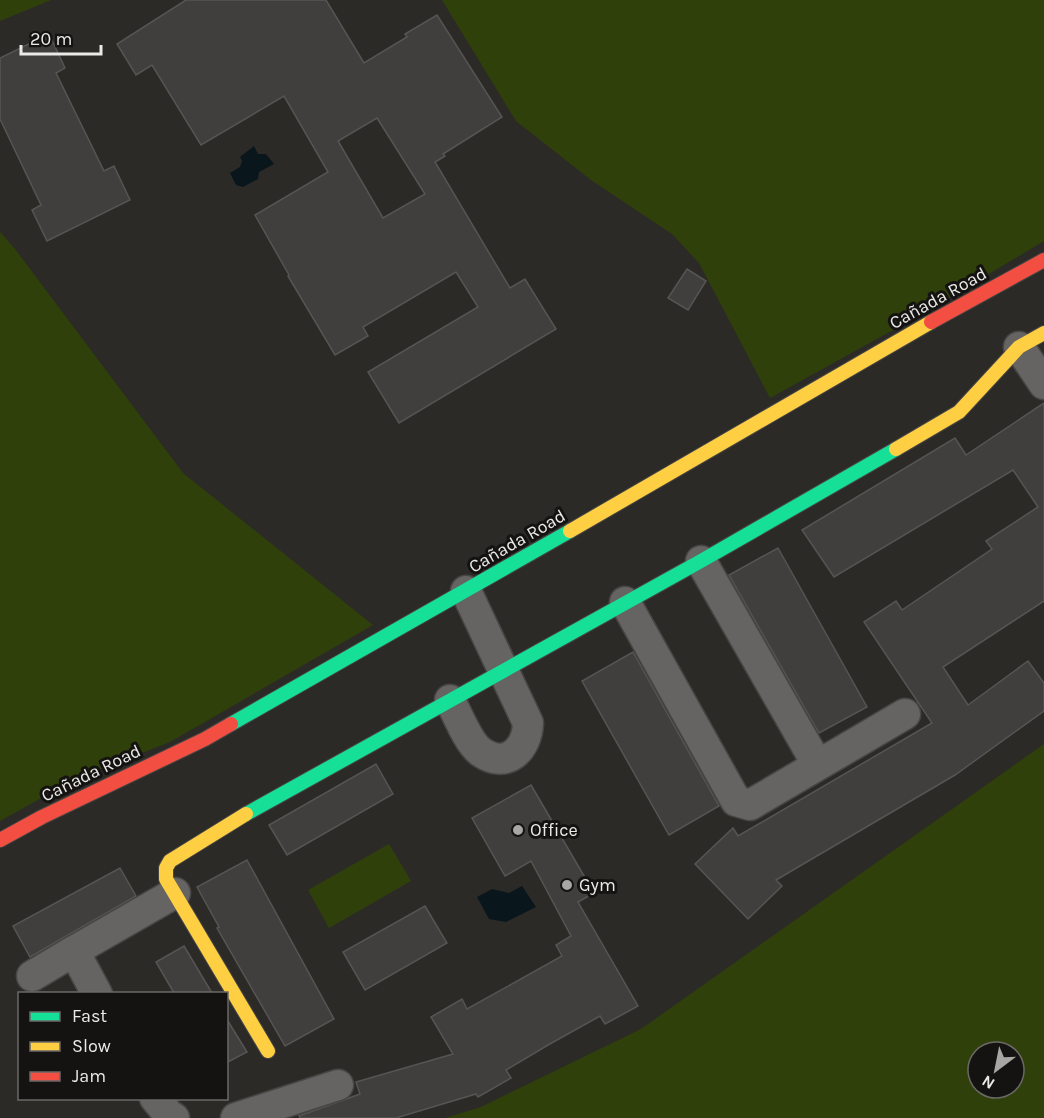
<svg xmlns="http://www.w3.org/2000/svg" width="1044" height="1118" viewBox="0 0 1044 1118" font-family="Karla,sans-serif">
  <style>
    .green { fill: #30400a; fill-rule: evenodd }
    .water { fill: #09161c }
    .building { fill: #403f3e; stroke: #565553; stroke-width: 1.5; fill-rule: evenodd }
    .lines { fill: none; stroke-linecap: round; stroke-linejoin: round }
    .street-casing { stroke: #474644; stroke-width: 33 }
    .fast-casing { stroke: #474644; stroke-width: 16 }
    .slow-casing { stroke: #474644; stroke-width: 16 }
    .jam-casing { stroke: #474644; stroke-width: 16 }
    .street { stroke: #656462; stroke-width: 30 }
    .fast { stroke: #16e098; stroke-width: 14 }
    .slow { stroke: #ffcf43; stroke-width: 14 }
    .jam { stroke: #f24e42; stroke-width: 14 }
    .poi-dot { fill: #a8a7a4; stroke: #141311; stroke-width: 2 }
    .labels { text-anchor: middle; stroke-width: 6; stroke-linejoin: round; paint-order: stroke }
    .street-label { font-size: 18px; fill: #ebeae7; stroke: #141311 }
    .poi-label { font-size: 18px; fill: #ebeae7; stroke: #141311; text-anchor: start }
  </style>
  <rect width="100%" height="100%" fill="#2c2a27"/>
  <g class="green">
    <path d="M0,0H51L0,21Z"/>
    <path d="M442,0H1044V241L922,314L770,398L699,263L672,234L591,180L516,121Z"/>
    <path d="M0,232L15,249L183,473L373,625L170,742L103,768L54,791L0,821Z"/>
    <path d="M1044,744V1118H445L481,1107L641,1029ZM978,1052H1014V1088H978Z"/>
    <path d="M389,844L411,881L329,928L308,890Z"/>
  </g>
  <g class="water">
    <path d="M254,146L258,154H266L274,164L259,172L258,179L243,187L236,185L230,173L240,167L242,161L240,157Z"/>
    <path d="M522,886L536,907L506,922L489,919L477,897L492,889L509,893Z"/>
  </g>
  <g class="building">
    <path d="M186,0H326L364,63L407,37L405,34L437,15L502,117L443,154L445,156L435,162L510,288L525,279L556,329L399,423L368,372L478,307L456,272L363,327L368,336L335,355L288,276L289,275L255,215L328,172L284,96L201,145L152,65L136,75L117,44ZM377,118L425,194L383,218L338,141Z"/>
    <path d="M49,34L65,68L56,73L104,171L114,166L130,200L47,241L32,210L41,205L0,119V58Z"/>
    <path d="M687,269L706,281L688,310L668,298Z"/>
    <path d="M1044,403V601L943,667L968,705L1028,661L1044,683V711L955,775L776,880L782,886L748,919L695,864L733,828L738,836L932,723L864,622L896,601L902,610L992,549L986,541L1038,507L1013,470L834,577L802,530L955,438L966,455Z"/>
    <path d="M778,548L867,707L819,733L729,575Z"/>
    <path d="M633,652L719,806L669,835L582,681Z"/>
    <path d="M376,764L393,794L287,855L269,825Z"/>
    <path d="M531,785L594,893L578,902L638,1006L605,1024L600,1016L548,1045L506,1070L511,1078L478,1097L476,1094L396,1118H300L299,1116L360,1094L356,1082L453,1054L431,1017L462,999L467,1009L562,956L556,945L571,936L531,861L505,876L472,818Z"/>
    <path d="M247,860L334,1019L285,1046L217,928L219,927L197,887Z"/>
    <path d="M120,868L136,896L30,957L13,926Z"/>
    <path d="M425,906L447,943L365,990L343,952Z"/>
    <path d="M184,946L212,993H174L156,962Z"/>
    <path d="M226,1018L247,1052L226,1063Z"/>
  </g>
  <g class="lines">
    <g class="street-casing">
      <g id="street">
        <path d="M1019,347L1044,384"/>
        <path d="M701,561L817,764"/>
        <path d="M625,602L736,801L750,805L905,714"/>
        <path d="M450,700C457,714 469,744 481,752C507,770 527,749 528,723L466,591"/>
        <path d="M32,976L74,951"/>
        <path d="M97,994L74,951L175,893"/>
        <path d="M155,1098L169,1115L174,1118"/>
        <path d="M236,1118L338,1085"/>
      </g>
    </g>
    <g class="fast-casing">
      <g id="fast">
        <path d="M231,724L570,531"/>
        <path d="M246,814L701,561L896,449"/>
      </g>
    </g>
    <g class="slow-casing">
      <g id="slow">
        <path d="M896,449L959,412L1019,347L1044,333"/>
        <path d="M570,531L931,322"/>
        <path d="M246,814L170,861L166,868V879L268,1051"/>
      </g>
    </g>
    <g class="jam-casing">
      <g id="jam">
        <path d="M931,322L1044,260"/>
        <path d="M0,840L42,817L205,739L231,724"/>
      </g>
    </g>
    <use href="#street" class="street"/>
    <use href="#fast" class="fast"/>
    <use href="#slow" class="slow"/>
    <use href="#jam" class="jam"/>
  </g>
  <g class="poi-dot">
    <circle cx="518" cy="830" r="6"/>
    <circle cx="567" cy="885" r="6"/>
  </g>
  <g class="labels">
    <g class="street-label">
      <text transform="translate(938 298) rotate(-29)" y="6">Cañada Road</text>
      <text transform="translate(517 541) rotate(-30)" y="6">Cañada Road</text>
      <text transform="translate(91 773) rotate(-26)" y="6">Cañada Road</text>
    </g>
    <g class="poi-label">
      <text x="530" y="836">Office</text>
      <text x="579" y="891">Gym</text>
    </g>
  </g>
  <rect x="18" y="992" width="210" height="108" fill="#141311" stroke="#6a6967" stroke-width="1.5"/>
  <rect x="30" y="1012" width="30" height="9" fill="#16e098" stroke="#6a6967" stroke-width="1.5"/>
  <text x="72" y="1022" font-size="18" fill="#ebeae7">Fast</text>
  <rect x="30" y="1042" width="30" height="9" fill="#ffcf43" stroke="#6a6967" stroke-width="1.5"/>
  <text x="72" y="1052" font-size="18" fill="#ebeae7">Slow</text>
  <rect x="30" y="1072" width="30" height="9" fill="#f24e42" stroke="#6a6967" stroke-width="1.5"/>
  <text x="72" y="1082" font-size="18" fill="#ebeae7">Jam</text>
  <g transform="translate(996 1070) rotate(212)"><circle r="28" fill="#141311" stroke="#6a6967" stroke-width="1.5"/>
  <path d="M0-4.5L10 22L0 15L-10 22Z" fill="#a8a7a4"/>
  <text y="-9" font-size="16" font-weight="bold" text-anchor="middle" fill="#ebeae7">N</text>
  </g>
  <path d="M21 45v9h80v-9" fill="none" stroke="#ebeae7" stroke-width="3"/>
  <text x="30" y="45" font-size="18" fill="#ebeae7" stroke="#141311" stroke-width="4.5" paint-order="stroke">20 m</text>
</svg>
